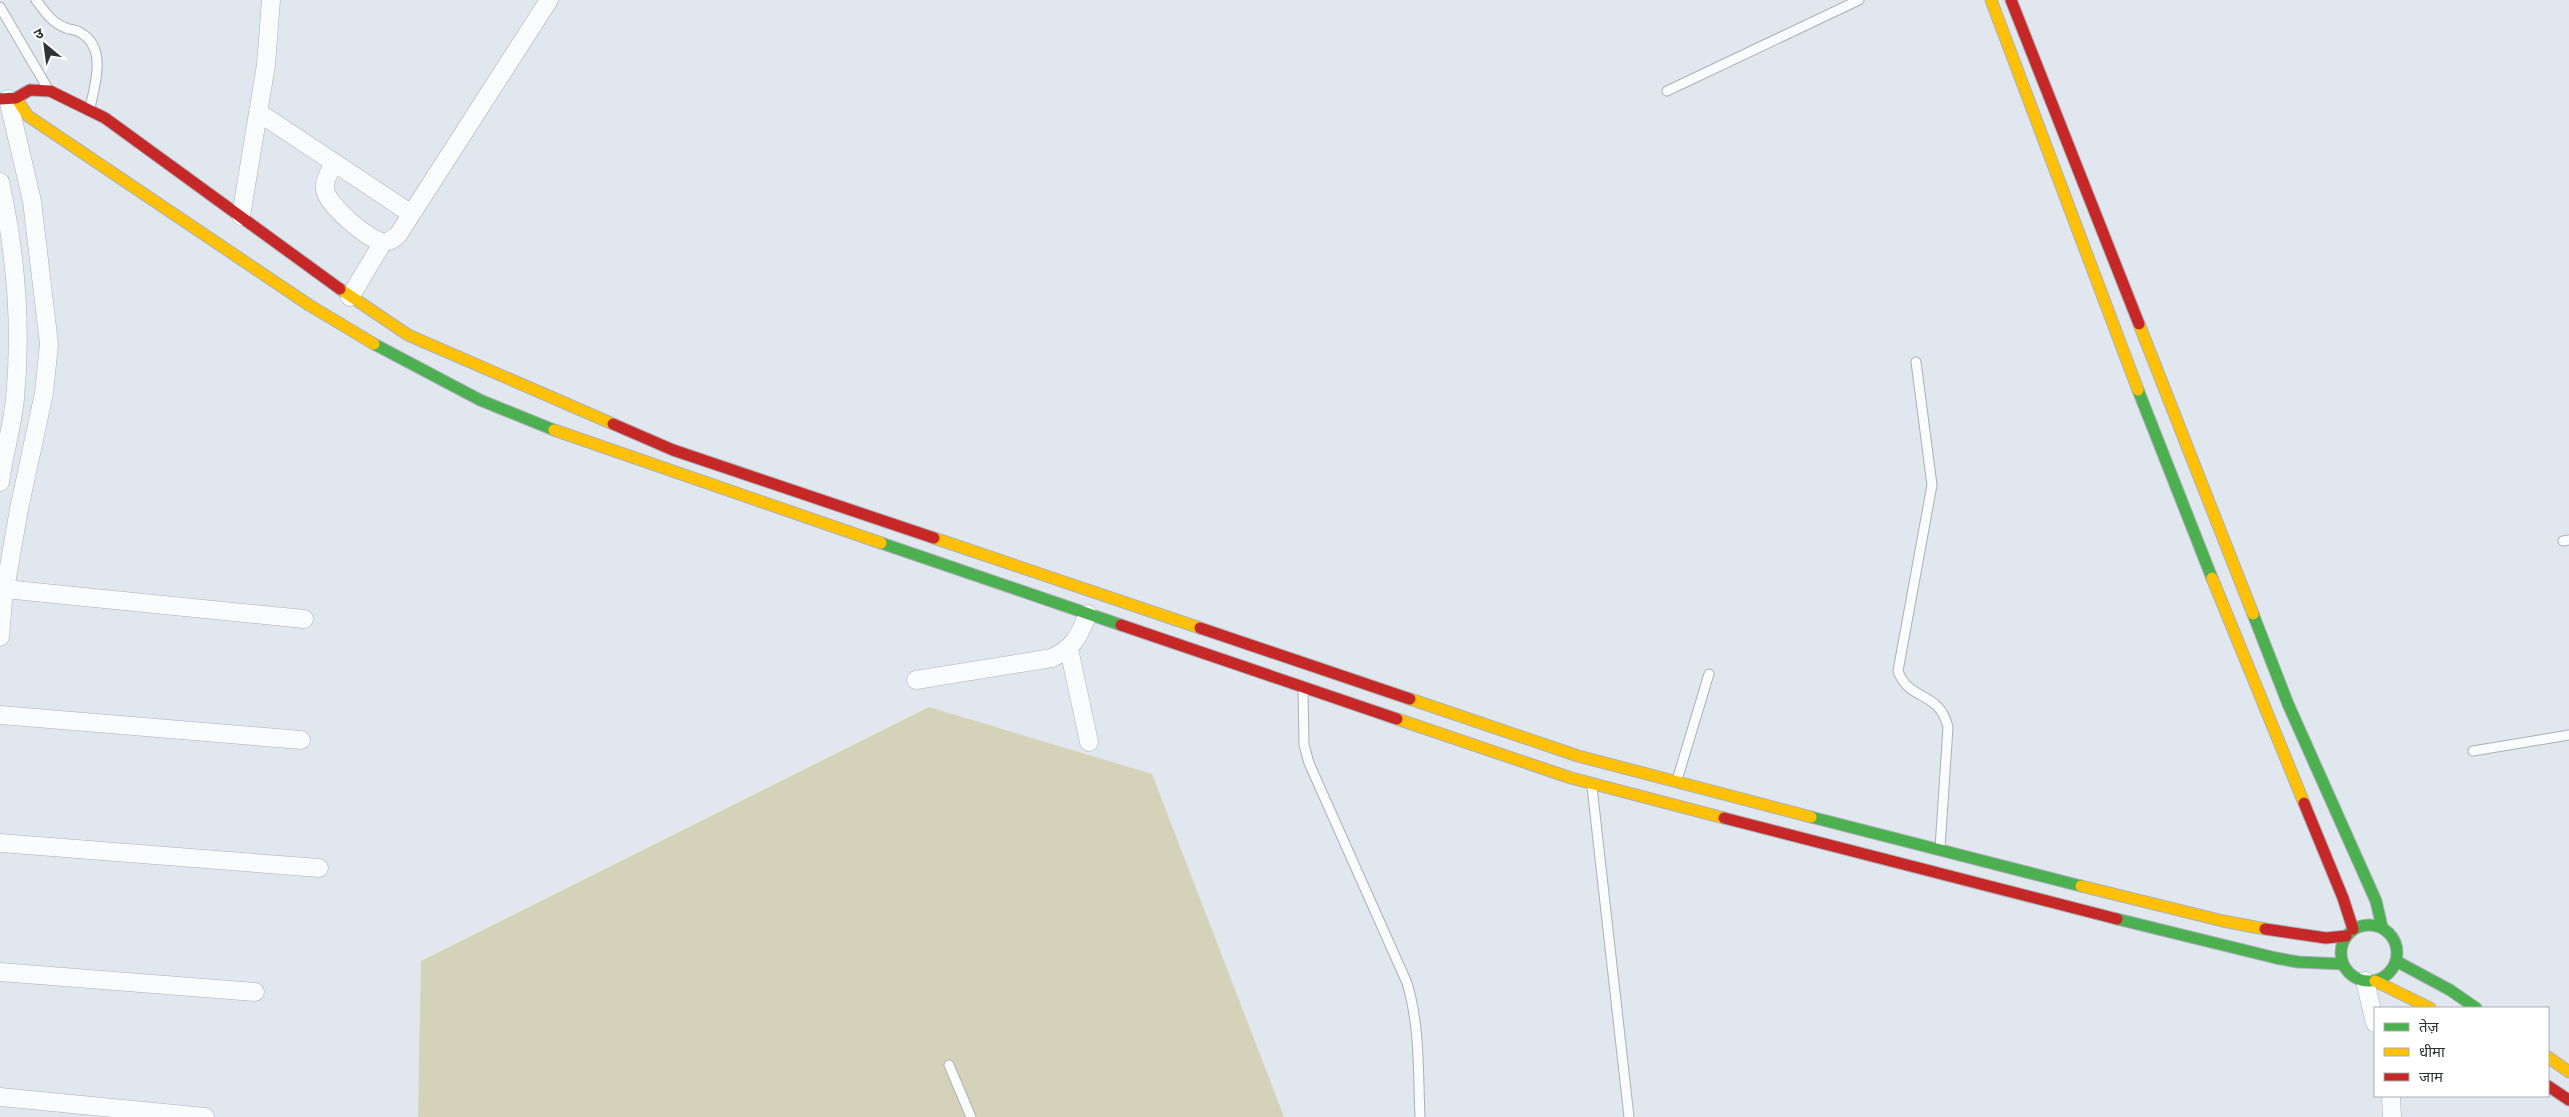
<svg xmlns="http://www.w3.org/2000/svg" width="2569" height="1117" viewBox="0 0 2569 1117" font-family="'Exo 2','Noto Sans Devanagari',sans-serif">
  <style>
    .green { fill: #d4d2b9 }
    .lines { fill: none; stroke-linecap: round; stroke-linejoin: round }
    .lane-casing { stroke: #abb0b6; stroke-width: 11 }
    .street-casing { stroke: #abb0b6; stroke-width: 19 }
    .fast-casing { stroke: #abb0b6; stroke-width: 13 }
    .slow-casing { stroke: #abb0b6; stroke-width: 13 }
    .jam-casing { stroke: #abb0b6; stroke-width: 13 }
    .lane { stroke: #fafbfc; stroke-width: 9 }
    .street { stroke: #fafbfc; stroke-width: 18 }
    .fast { stroke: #4caf50; stroke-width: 11 }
    .slow { stroke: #ffc107; stroke-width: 11 }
    .jam { stroke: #c62828; stroke-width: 11 }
  </style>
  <rect width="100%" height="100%" fill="#e1e7ee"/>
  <path class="green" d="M929,707L1152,774L1284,1117H418L421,961Z"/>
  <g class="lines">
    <g class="lane-casing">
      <g id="lane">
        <path d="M36,0C45,12 52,23 66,28C71,30 77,30 81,33C107,48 95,85 90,108"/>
        <path d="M0,7L47,87"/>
        <path d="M1667,91L1859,0"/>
        <path d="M1916,362L1932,485L1898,671C1909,702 1939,690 1948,727L1940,848"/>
        <path d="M2563,541L2569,540"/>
        <path d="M1303,690L1304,745L1309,763L1407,983C1420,1026 1418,1072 1420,1117"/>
        <path d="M2473,751L2569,735"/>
        <path d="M1677,780L1709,674"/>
        <path d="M1592,787L1629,1117"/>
        <path d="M949,1065L971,1117"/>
      </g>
    </g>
    <g class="street-casing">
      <g id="street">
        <path d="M258,112L410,213"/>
        <path d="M334,164C329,172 324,180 325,189C326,204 370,242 384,242C390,242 394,238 398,235L549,0"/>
        <path d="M0,182C16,254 22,325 15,399C12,427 4,454 0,482"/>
        <path d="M241,216L266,65L271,0"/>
        <path d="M350,297L383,242"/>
        <path d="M5,589L304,619"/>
        <path d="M0,637L3,601L19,509L44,393L49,344L32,201L8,99"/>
        <path d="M1069,649L1089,742"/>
        <path d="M916,680L1052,658C1075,646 1078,638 1088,614"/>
        <path d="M0,715L301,740"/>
        <path d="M0,843L319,868"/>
        <path d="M0,972L255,992"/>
        <path d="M2365,981L2375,1023"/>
        <path d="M2391,1096L2392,1117"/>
        <path d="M0,1097L205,1117"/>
      </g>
    </g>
    <g class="fast-casing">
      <g id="fast">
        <path d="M374,344L480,400L554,430"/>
        <path d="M2138,390L2212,578"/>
        <path d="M881,543L1121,625"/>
        <path d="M2253,614L2288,704L2376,901L2382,927"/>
        <path d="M1811,817L2081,886"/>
        <path d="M2117,919L2276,958L2298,962L2343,964"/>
        <circle cx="2369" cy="953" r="28"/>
        <path d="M2396,961L2450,990L2476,1008"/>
      </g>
    </g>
    <g class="slow-casing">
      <g id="slow">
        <path d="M1991,0L2138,390"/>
        <path d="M16,98L28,116L309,305L374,344"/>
        <path d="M340,289L408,335L613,424"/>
        <path d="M2139,324L2253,614"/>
        <path d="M554,430L881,543"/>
        <path d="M934,538L1200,628"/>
        <path d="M2212,578L2304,803"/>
        <path d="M1410,699L1578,756L1811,817"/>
        <path d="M1397,719L1571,778L1724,818"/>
        <path d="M2081,886L2223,921L2265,929"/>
        <path d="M2375,981L2430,1008"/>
        <path d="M2548,1057L2569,1072"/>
      </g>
    </g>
    <g class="jam-casing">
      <g id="jam">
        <path d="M2011,0L2139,324"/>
        <path d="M0,99L16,98L30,90L50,91L105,118L340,289"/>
        <path d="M613,424L673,450L934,538"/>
        <path d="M1121,625L1397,719"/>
        <path d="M1200,628L1410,699"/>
        <path d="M2304,803L2343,898L2353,929"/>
        <path d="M1724,818L2117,919"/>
        <path d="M2265,929L2326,938L2346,936"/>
        <path d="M2548,1086L2569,1100"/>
      </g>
    </g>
    <use href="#lane" class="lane"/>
    <use href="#street" class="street"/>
    <use href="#fast" class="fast"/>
    <use href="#slow" class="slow"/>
    <use href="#jam" class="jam"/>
  </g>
  <rect x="2374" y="1007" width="175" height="90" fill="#ffffff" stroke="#acadaf"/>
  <rect x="2384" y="1023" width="25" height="8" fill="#4caf50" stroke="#acadaf"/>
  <text x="2419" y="1032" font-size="15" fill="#2f3338">तेज़</text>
  <rect x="2384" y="1048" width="25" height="8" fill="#ffc107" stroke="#acadaf"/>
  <text x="2419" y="1057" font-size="15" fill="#2f3338">धीमा</text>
  <rect x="2384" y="1073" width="25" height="8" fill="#c62828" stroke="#acadaf"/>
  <text x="2419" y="1082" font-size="15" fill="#2f3338">जाम</text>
  <g transform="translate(45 45) rotate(331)" stroke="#ffffff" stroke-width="4" paint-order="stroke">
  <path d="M0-4L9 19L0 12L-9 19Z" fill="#2f3338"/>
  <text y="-8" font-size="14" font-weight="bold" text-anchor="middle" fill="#2f3338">उ</text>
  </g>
</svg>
